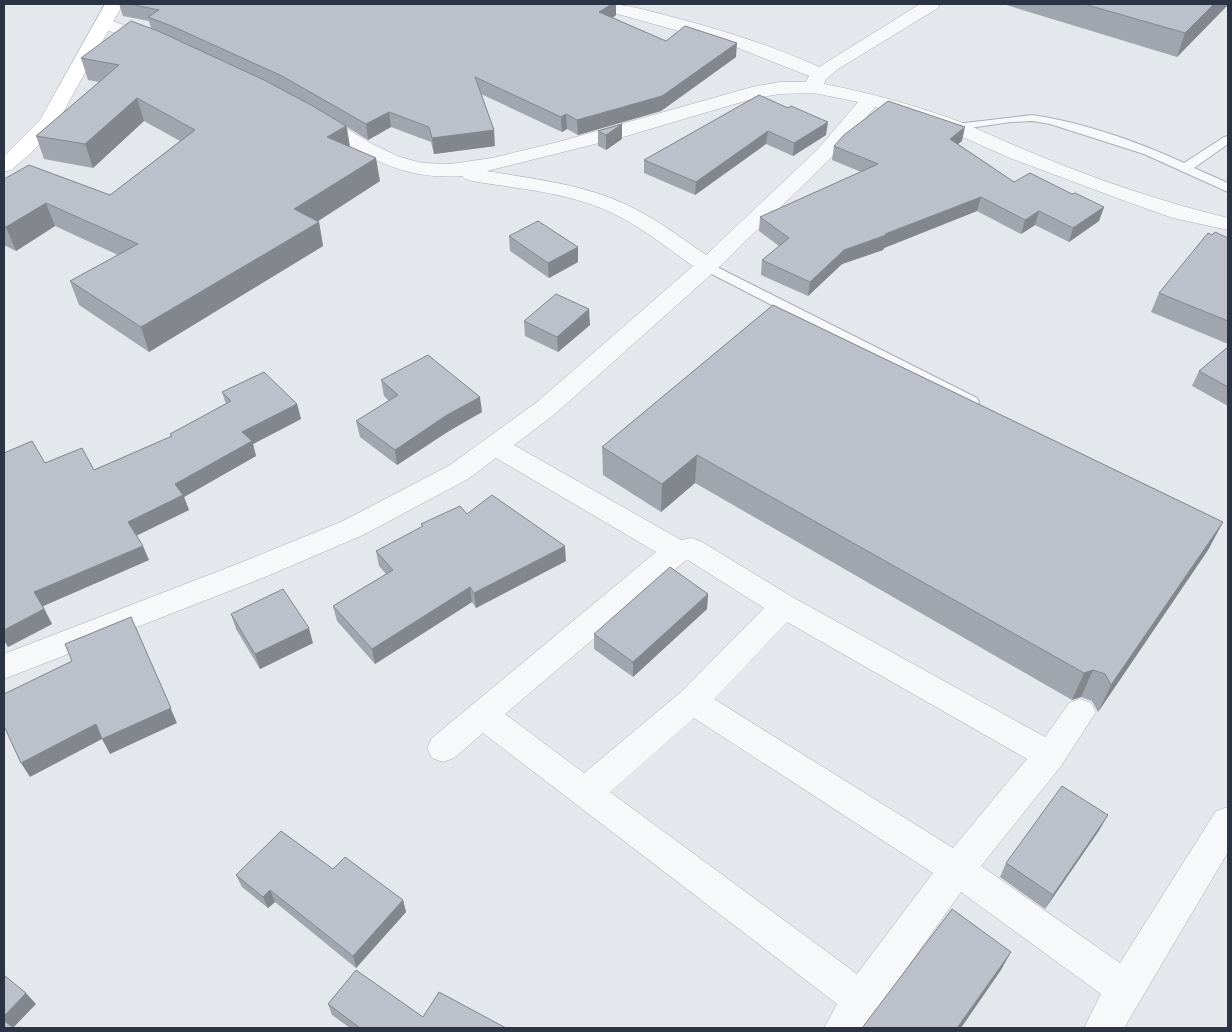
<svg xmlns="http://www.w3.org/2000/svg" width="1232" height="1032" viewBox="0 0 1232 1032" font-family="'PT Sans',sans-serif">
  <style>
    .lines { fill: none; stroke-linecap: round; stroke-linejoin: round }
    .service-casing { stroke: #a9aeb7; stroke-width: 2 }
    .minor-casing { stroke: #a9aeb7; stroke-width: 1 }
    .primary-casing { stroke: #a3abb8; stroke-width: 1 }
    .service { fill: #f7f8fa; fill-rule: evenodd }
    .minor { fill: #f7f8fa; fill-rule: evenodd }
    .primary { fill: #fff; fill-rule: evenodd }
    .wall { fill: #a1a5ae }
    .shaded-wall { fill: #83868d }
    .building { fill: #bbc0ca; stroke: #83868d }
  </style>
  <rect width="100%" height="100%" fill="#e4e7ec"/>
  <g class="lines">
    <g class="service-casing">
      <g id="service">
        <path d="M1032,115C1082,122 1139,142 1184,163L1224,137L1228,136V144L1194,168L1228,183V192L1144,154L1050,124L1032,121L1011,122L956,130L950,127L956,124Z"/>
        <path d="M707,262L977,398L979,402L977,406H967L702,269L700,266L702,263Z"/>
      </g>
    </g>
    <g class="minor-casing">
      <g id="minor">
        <path d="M593,4C622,2 649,11 676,18C725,31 773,46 819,67L920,4H940L938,8L838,69L826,79L824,84C871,93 918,106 963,123C983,131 1003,141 1023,149C1089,177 1158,201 1228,218V230L1173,218L1125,201L1010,158L949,131L875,107L832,157L715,271L555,414L514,445L681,540L692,538L702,542L794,598L1045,737L1069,703L1080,699L1091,703L1096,712L1061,766L981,866L1120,963L1216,811L1228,807V852L1124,1028H1084L1101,994L961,892L864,1028H824L837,1004L483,733L454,758L443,762L432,758L427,748L432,738L656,552L496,458L468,479L363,535L265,577L4,679V654L245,561L343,521L450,465L537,402L693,266C666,247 640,226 610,212C567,192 518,189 472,181L465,179L462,176C399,181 362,153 310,123L307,119L310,115L317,113L324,115L374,145L400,157L422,163L450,164L492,158L558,142L752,87L780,82H806L809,76L733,46L596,8ZM814,93L858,102L818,149L706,255C680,237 654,217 625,204C582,184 534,179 487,171L623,137L755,98L780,94ZM688,560L764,608L681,692L584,773L505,714L685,561ZM787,622L1027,759L953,848L714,699ZM694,718L933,873L857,974L610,792Z"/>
        <path d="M104,18L160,38L163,42L160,46L154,47L98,27L95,23L98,19Z"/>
      </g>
    </g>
    <g class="primary-casing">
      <path id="primary" d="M105,4H123L55,127L31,153L11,170L4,172V156L40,120Z"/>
    </g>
    <use href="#service" class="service"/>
    <use href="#minor" class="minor"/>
    <use href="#primary" class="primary"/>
  </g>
  <g class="wall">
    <path d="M119,4H616V15L613,18L666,41L736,57L661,111L578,135L567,129L562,132L481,94L495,146L434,154L431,142L391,127L368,140L347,127L350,146L380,181L317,222H319L323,246L149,352L79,305L70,281L118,255L55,226L16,251L4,245V179L110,195L180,141L144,121L93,168L44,159L36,136L99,82L88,80L81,58L151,28L149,21L123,16Z"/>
    <path d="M1003,4H1228L1177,57Z"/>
    <path d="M759,95L826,135L793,156L766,144L695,195L644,173V160Z"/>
    <path d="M598,131L622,139L606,150L598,146Z"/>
    <path d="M962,141L958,144L1014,182L1072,194L1104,207L1099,221L1069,242L1035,225L1021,234L977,211L884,248L883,250L842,264L808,296L761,275L762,260L779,246L759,231L760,217L861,172L832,160L834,146Z"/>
    <path d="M1212,235L1228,238V344L1151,312L1159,293Z"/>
    <path d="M509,236L578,262L549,278L510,251Z"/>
    <path d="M773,305L1223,522L1208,550L1098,712L1092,701L1081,697L1072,700L695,483L661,512L603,475L602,447Z"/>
    <path d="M524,321L590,325L558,352L525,336Z"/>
    <path d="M1228,347V406L1192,386L1199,371Z"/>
    <path d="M381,380L482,412L449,431L397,465L360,437L356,421L389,401L384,396Z"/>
    <path d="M222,392L297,404L301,419L253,444L256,456L184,497L189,510L136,535L149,560L43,606L52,624L8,647L4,640V453L45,463L94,470L171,437L170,434L226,404Z"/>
    <path d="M467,514L566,561L476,608L472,602L375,664L337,621L333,606L386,574L379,566L376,551L422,527L421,524Z"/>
    <path d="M708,594L707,609L633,677L594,649V634Z"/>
    <path d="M231,614L313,643L260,669L236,629Z"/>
    <path d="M1100,829L1045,909L1000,877L1006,863Z"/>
    <path d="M333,869L403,900L406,912L356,968L275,902L268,908L242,887L236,875Z"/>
    <path d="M328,1004L423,1017L506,1028H350L332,1015Z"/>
  </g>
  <g class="shaded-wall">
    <path d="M612,4H616V15L600,26L599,12Z"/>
    <path d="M1214,4H1228V5L1177,57L1185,33Z"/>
    <path d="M737,43L736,57L661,111L578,135L577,120Z"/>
    <path d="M137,98L144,121L93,168L85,144Z"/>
    <path d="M389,112L391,127L368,140L366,124Z"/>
    <path d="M566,114L567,129L562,132L561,117Z"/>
    <path d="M828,122L826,135L793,156L794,143Z"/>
    <path d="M622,124V139L606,150V135Z"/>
    <path d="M346,126L350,149L327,137Z"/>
    <path d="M965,127L962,141L947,152L950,139Z"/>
    <path d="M494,130L495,146L434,154L432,138Z"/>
    <path d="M768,131L766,144L695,195L696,182Z"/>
    <path d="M376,158L380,181L299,233L294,209Z"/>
    <path d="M981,197L977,211L884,248L883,250L842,264L808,296L810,282L844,250Z"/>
    <path d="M46,203L55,226L16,251L6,227Z"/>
    <path d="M1104,207L1099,221L1069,242L1073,228Z"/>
    <path d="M1039,211L1035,225L1021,234L1025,220Z"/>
    <path d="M319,222L323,246L149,352L141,327Z"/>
    <path d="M578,247V262L549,278L548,263Z"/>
    <path d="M589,309L590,325L558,352L557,337Z"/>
    <path d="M480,397L482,412L449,431L397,465L395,450L447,415Z"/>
    <path d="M297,404L301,419L253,444L256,456L184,497L189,510L134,537L128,522L175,484L242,432Z"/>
    <path d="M697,455L695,483L661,512L662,484Z"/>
    <path d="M1223,522L1208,550L1098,712L1111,685Z"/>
    <path d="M143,546L149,560L41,607L34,592Z"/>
    <path d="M565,546L566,561L476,608L474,593Z"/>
    <path d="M470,587L472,602L375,664L372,649Z"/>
    <path d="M708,594L707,609L633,677V662Z"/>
    <path d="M44,609L52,624L8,647L4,640V630Z"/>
    <path d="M131,617L177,723L110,754L102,739L30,777L21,763Z"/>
    <path d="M309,628L313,643L260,669L255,654Z"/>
    <path d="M1093,670L1081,697L1072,700L1084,673Z"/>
    <path d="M1108,815L1100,829L1045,909L1053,895Z"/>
    <path d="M270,890L275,902L268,908L263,897Z"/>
    <path d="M403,900L406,912L356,968L353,956Z"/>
    <path d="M1011,952L1001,970L961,1028H957Z"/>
    <path d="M26,993L36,1004L13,1028L4,1023V1016Z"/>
  </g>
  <g class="building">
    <path d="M130,4H612L599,12L666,41L685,26L737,43L662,96L577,120L566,114L561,117L475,77L494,130L432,138L429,127L389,112L366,124L282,76L174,27L148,17L159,10Z"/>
    <path d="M1084,4H1214L1185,33Z"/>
    <path d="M131,21L158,31L264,80L311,105L346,126L327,137L376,158L294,209L319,222L141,327L70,281L138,244L46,203L6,227L4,226V179L29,165L110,195L195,130L137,98L85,144L36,136L119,65L81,58Z"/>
    <path d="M759,95L788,108L791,106L828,122L794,143L768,131L696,182L644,160Z"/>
    <path d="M888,101L965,127L950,139L1014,182L1030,173L1072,194L1075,193L1104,207L1073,228L1039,211L1025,220L981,197L885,234L886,235L844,250L810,282L762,260L789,238L760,217L878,164L834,146L844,135Z"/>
    <path d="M622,124L606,135L598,131Z"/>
    <path d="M538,221L578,247L548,263L509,236Z"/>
    <path d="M1215,232L1228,238V321L1159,293L1208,233L1212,235Z"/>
    <path d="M556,294L589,309L557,337L524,321Z"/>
    <path d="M773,305L1223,522L1111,685L1105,674L1093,670L1084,673L697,455L662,484L602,447Z"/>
    <path d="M1228,347V387L1199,371Z"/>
    <path d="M428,355L480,397L447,415L395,450L356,421L398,395L381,380Z"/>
    <path d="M264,372L297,404L242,432L252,441L175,484L183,495L128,522L143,546L34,592L44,609L4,630V453L32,441L45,463L82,448L94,470L172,436L170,434L231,401L222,392Z"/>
    <path d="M492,495L565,546L474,593L470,587L372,649L333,606L393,570L376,551L423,526L421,524L460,506L467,514Z"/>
    <path d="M670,567L708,594L633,662L594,634Z"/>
    <path d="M283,589L309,628L255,654L231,614Z"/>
    <path d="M131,617L171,708L102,739L96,724L21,763L4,726V694L72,661L65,644Z"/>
    <path d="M1062,786L1108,815L1053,895L1006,863Z"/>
    <path d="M281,831L333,869L345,857L403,900L353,956L270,890L263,897L236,875Z"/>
    <path d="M952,909L1011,952L957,1028H862Z"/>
    <path d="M356,970L423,1017L439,992L506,1028H360L328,1004Z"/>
    <path d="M5,976L26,993L4,1016V977Z"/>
    <path d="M4,1021L14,1028H4Z"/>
  </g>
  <rect width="1232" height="1032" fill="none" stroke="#2b3445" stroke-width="10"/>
</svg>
